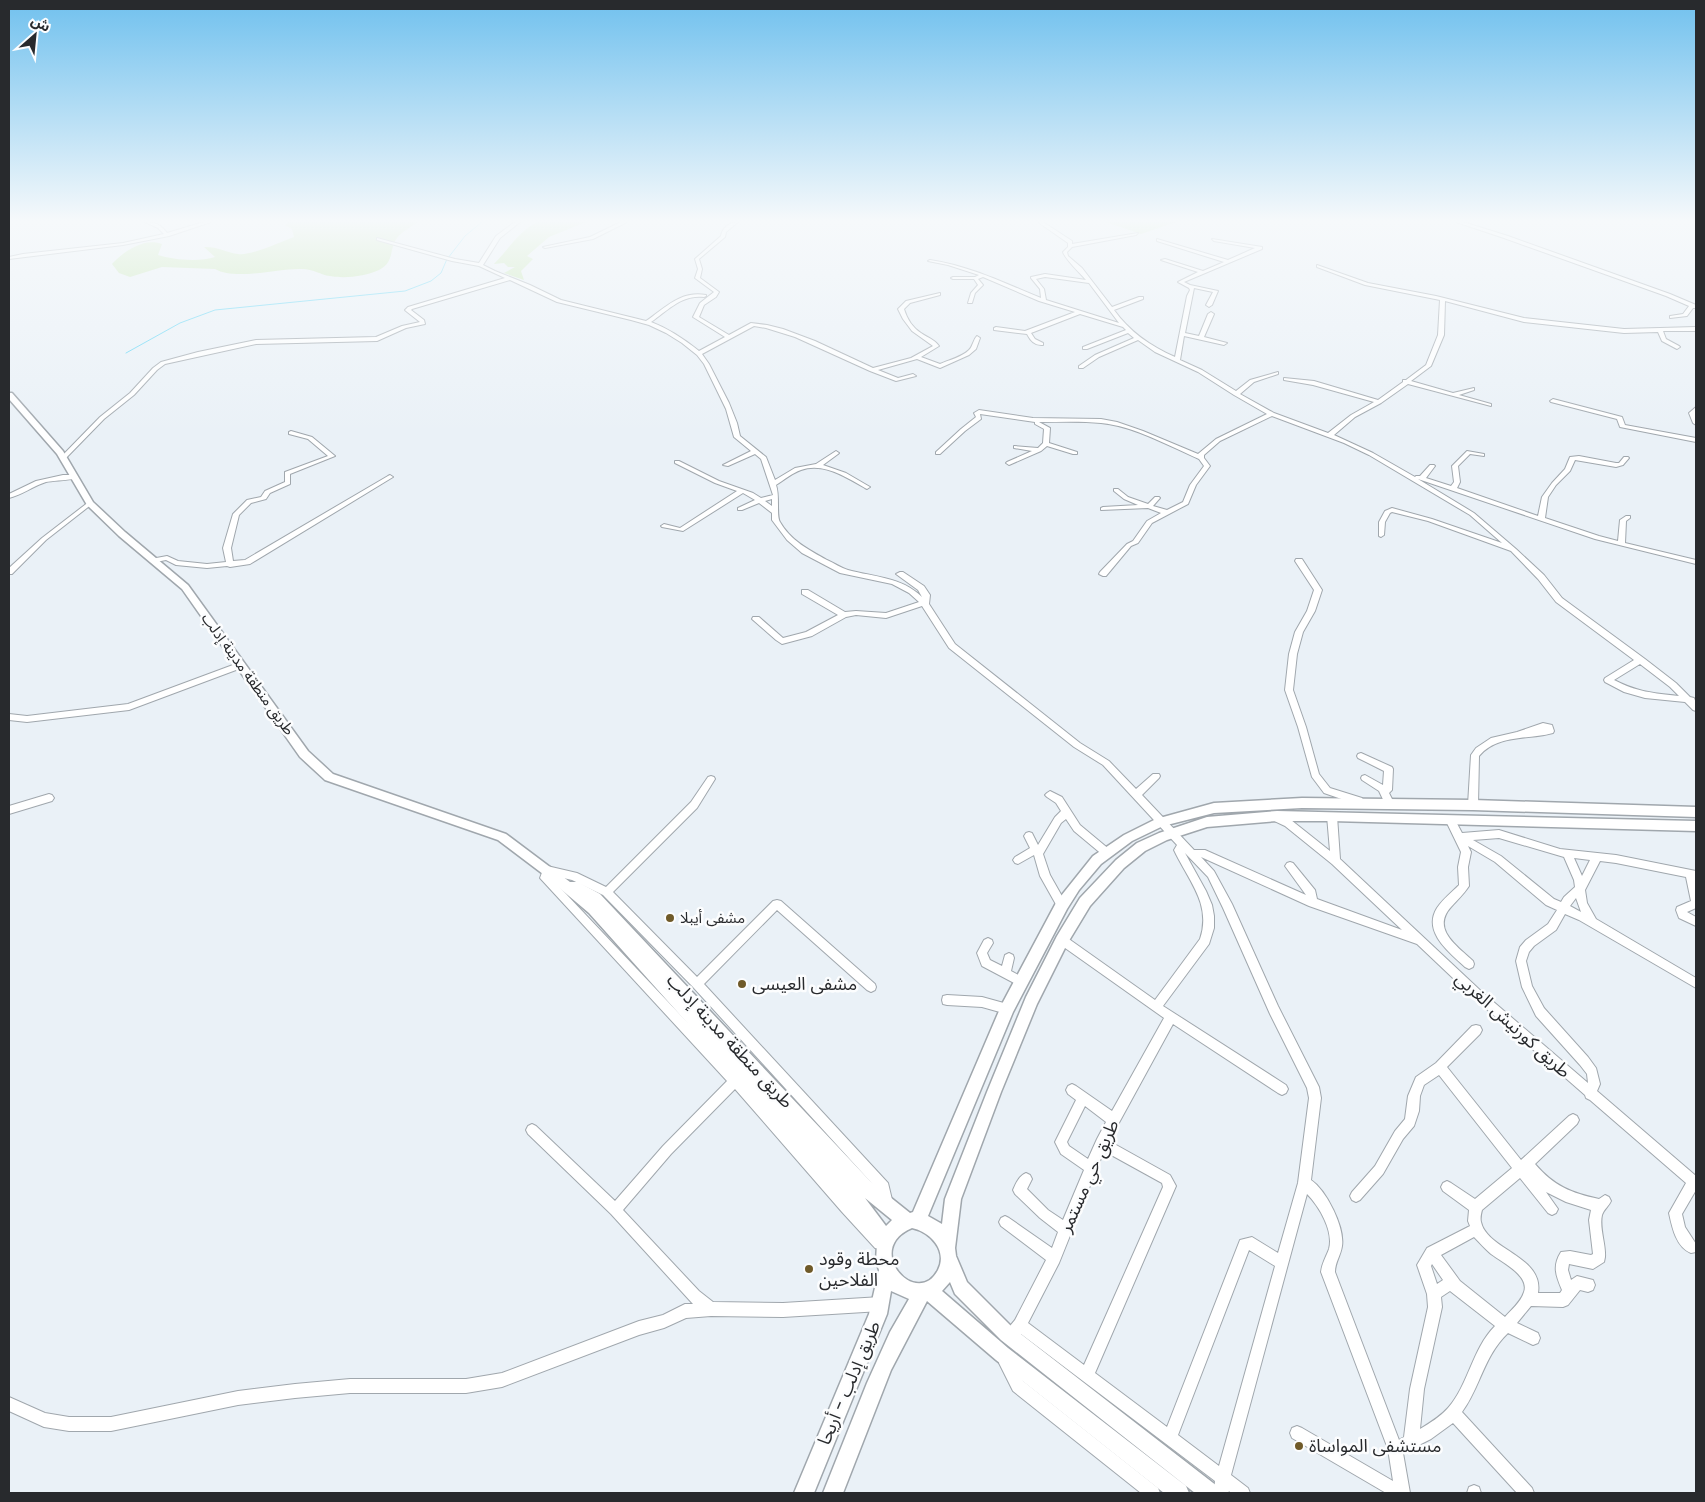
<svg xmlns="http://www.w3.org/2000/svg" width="1705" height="1502" viewBox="0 0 1705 1502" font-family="Poppins,'Noto Sans Arabic',sans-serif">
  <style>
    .green { fill: #c2e5a9 }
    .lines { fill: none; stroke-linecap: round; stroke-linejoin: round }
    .stream { stroke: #5fd5f6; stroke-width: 1 }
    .minor-casing { stroke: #a0a7ad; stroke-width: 2 }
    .major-casing { stroke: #a0a7ad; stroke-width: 3 }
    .minor { fill: #fff; fill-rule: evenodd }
    .major { fill: #fff; fill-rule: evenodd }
    .poi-dot { fill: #6f5a29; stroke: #fcfdfe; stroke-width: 2 }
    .labels { text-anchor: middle; stroke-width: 5; stroke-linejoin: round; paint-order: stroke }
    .street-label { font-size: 15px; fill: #282a2d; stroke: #fcfdfe }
    .poi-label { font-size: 15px; fill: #282a2d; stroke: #fcfdfe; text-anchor: start }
    .near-poi-label { font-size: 18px; fill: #282a2d; stroke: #fcfdfe; text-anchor: start }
    .near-street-label { font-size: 18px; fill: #282a2d; stroke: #fcfdfe }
  </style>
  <rect width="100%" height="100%" fill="#eaf1f7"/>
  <g class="green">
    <path d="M288,222H418C413,226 401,232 397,238C389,248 395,262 379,270C366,276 345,279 330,276C320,275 315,269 301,269C278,268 236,281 215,269L162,267L130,277L119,273L112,264C123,252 144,237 162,244L158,255C173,260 200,262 215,257L204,247C220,247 224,252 238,254C251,256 280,242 294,237L292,229L285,225Z"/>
    <path d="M537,222H586L549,237L527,256L533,259L521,271L524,280L504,273L515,267H508L504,263L494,264C508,250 519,231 537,222Z"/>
    <path d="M1106,222H1176L1141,234Z"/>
  </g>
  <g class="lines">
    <g class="stream">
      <path d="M448,258L465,236L482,222"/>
      <path d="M126,353L180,323L215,310L405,291L431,281L441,273L447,259"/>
    </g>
    <g class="minor-casing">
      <g id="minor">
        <path d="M145,222C155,222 161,225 167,233L204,222H211L169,236L123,245L9,259V257L23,254L123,243L164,234L158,228Z"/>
        <path d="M515,222H520L500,238L483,265L495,271L530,285L561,300L646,321C665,308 681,290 706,295V296L704,297C682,294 667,311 651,322C669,329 684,339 699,351L725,337L693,317L700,303L714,292L695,278L698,269L695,259L721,236C722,228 730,222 738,222L726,232L725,237L699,259L702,269L700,278L719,292L716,297L704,305L699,317L729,335L751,323L767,325L783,329L815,341L873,368L911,358L933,346L912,331L903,319L898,309L906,301L940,293V295L910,303L904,309C907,319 913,328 921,333C928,338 934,339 939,346L921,357L940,364C949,360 962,357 969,350C973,346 973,340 977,336L980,338L976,349L969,355L940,368L917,359L878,370L898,378L913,374L916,376L896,381L870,371L795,337L766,328L754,326L702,354L709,364L729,403L737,423L740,436L766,457L775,480L795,468L816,464L836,451L839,453L838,454L823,465L846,473L870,487L867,489L865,488C846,477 823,462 801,470C792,473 784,480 776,485C780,496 776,516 780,522C791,541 809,550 827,560C834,563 841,568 848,570C874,577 902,577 922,597L918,590L896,574L900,572H903L924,586L930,595L929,604L955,644L1080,743L1109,761L1136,789L1153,774H1159L1160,776L1159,778L1142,795L1194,850H1205L1306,895L1285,866L1287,863L1290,862L1293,863L1315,890L1317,899L1402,930L1332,864L1285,826L1270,819L1268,816L1270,813L1273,812L1291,820L1330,851L1327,816L1329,813H1335L1337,816L1340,859L1482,992L1588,1083L1587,1074L1580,1065L1536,1016L1522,987L1516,961L1520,947L1526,940L1548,924L1557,910L1546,905L1495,862L1468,846L1471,852L1468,867L1469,886C1464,894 1457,900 1451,907C1431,929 1457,946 1473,961L1474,964L1473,967L1469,969L1465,967C1450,953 1422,932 1437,908C1443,899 1452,892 1459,885L1458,867L1461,852L1445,819L1447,816H1453L1462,833L1499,830L1560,849L1616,855L1696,871V908L1687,912L1696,917V926L1679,918L1676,910L1677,907L1691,901L1686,877L1616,863L1600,861L1585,890L1587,903L1596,919L1696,978V988L1579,920L1565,914L1556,930L1534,946L1529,952L1526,961L1532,986L1544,1008L1588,1057L1596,1068L1600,1084L1597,1091L1696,1176V1190L1682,1214L1685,1227L1696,1244V1252L1691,1253C1676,1247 1672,1227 1669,1213L1686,1183L1590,1100L1586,1098L1585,1095L1474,998L1417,944L1309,906L1201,857L1214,871L1232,904L1278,1006L1319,1087L1321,1098L1311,1180C1326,1190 1345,1227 1342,1246C1341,1255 1335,1262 1335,1272L1399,1440L1404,1437L1410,1389L1428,1307L1427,1294L1417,1265L1427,1248L1470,1226L1468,1221L1469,1210L1443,1191L1441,1187L1443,1183L1447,1181L1451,1183L1475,1199L1512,1168L1439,1075L1424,1085L1420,1096L1419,1111L1414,1126L1403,1139L1383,1174L1360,1200L1356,1202L1352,1200L1350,1196L1352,1192L1375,1166L1395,1131L1405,1119L1408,1096L1416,1077L1436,1063L1472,1026L1476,1025L1480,1026L1482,1030L1480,1034L1447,1067L1521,1160L1569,1116L1573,1114L1577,1116L1579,1120L1577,1124L1535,1164C1554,1186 1571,1193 1599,1199L1605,1195L1609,1197L1611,1201C1609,1206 1604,1209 1602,1215C1599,1228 1606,1244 1605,1257L1604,1262L1593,1269L1569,1264L1568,1270L1571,1280L1577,1276L1593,1280L1595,1285L1593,1290L1588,1292L1580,1290L1568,1305L1563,1307L1531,1306L1517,1323L1538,1333L1540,1338L1538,1343L1533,1345L1508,1333C1483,1357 1481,1386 1462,1412L1532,1488L1534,1493H1517L1453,1423L1431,1439L1403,1453L1410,1493H1386L1292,1438L1290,1433L1292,1428L1297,1426L1302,1428L1393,1481L1388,1449L1321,1272C1322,1263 1326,1257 1329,1249C1334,1231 1319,1206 1307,1194L1231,1475L1248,1488L1250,1493H1231L1229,1491L1228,1493H1214L1215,1481L1021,1334L1015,1342L1010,1344L1005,1342L1003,1337L1005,1332L1015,1320L1046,1260L1001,1226L999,1222L1001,1218L1005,1216L1009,1218L1052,1248L1058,1232L1040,1218L1015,1194L1013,1190C1016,1183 1019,1176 1026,1173L1030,1175L1032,1179L1027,1189L1048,1210L1063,1220L1084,1170L1061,1154L1055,1142L1076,1100L1068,1094L1066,1090L1068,1086L1072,1084L1076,1086L1112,1111L1164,1018L1058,943L1057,940L1058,937L1062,935L1066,937L1155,1000L1200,939C1212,904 1188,880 1174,850L1177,845L1103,765L1074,747L949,648L922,606L886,618L856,615L846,617L812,636L782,644L776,640L752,619L753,617H759L783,638L806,632L838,615L802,594V590H808L845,612L856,611L886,613L919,602L909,593L892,584L840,573L802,553L787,540L772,520V513L759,503L742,510H738V508L755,500L743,493L683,531L662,527L661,526L664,524L680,528L737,491L715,483L675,463V461H679L719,481L753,493L761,498L773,495L761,459L755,454L728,466L723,465L751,451L734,437L726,409L704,364L697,355L682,343L666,333L649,325L631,320L557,302L510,280L412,309L411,310L424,320L425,324L406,328L377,341L256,344L165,364L157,370L134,395L104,419L65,459L60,458L100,417L130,393L153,368L161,362L198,352L256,340L376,337L402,326L420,322L406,311L405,310L408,307L505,278L479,266L452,261L377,240V238L455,259L479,263L496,236ZM772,499V506L765,501ZM1499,838L1564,857L1574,880L1575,887L1564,897L1561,902L1554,899L1501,856L1473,840ZM1185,853L1208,877L1223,908L1270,1014L1307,1088L1309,1098L1298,1183L1278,1253L1252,1237L1240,1240L1167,1427L1095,1373L1176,1186L1170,1175L1109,1141L1173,1024L1278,1093L1282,1095L1286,1093L1288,1089L1286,1085L1163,1006L1209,944L1214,928V916L1212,905L1206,891ZM1574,858L1590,860L1582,876ZM1576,898L1581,912L1570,906ZM1085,1106L1106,1122L1097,1139L1088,1159L1069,1146L1067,1142ZM1104,1151L1162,1183L1163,1187L1084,1365L1028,1323L1059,1263ZM1520,1178L1548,1213L1552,1215L1556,1213L1558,1209L1546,1192L1566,1202L1591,1210L1589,1220L1593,1254L1591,1255L1570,1251L1561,1252C1552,1266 1556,1276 1562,1290L1560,1293H1538C1544,1256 1487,1250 1481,1222C1480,1218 1481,1214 1482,1210ZM1474,1237C1480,1243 1485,1249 1491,1254C1502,1262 1530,1276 1524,1292C1521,1302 1511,1310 1505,1317L1460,1281L1441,1255ZM1249,1250L1275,1266L1219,1466L1178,1435ZM1432,1264L1443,1280L1437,1284L1431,1266ZM1450,1291L1495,1326C1472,1349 1469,1384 1448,1408C1440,1417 1430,1423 1420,1429L1424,1389L1442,1307L1441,1297Z"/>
        <path d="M621,222H627L593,239L545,248L543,247L590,237Z"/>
        <path d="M1038,222H1043L1072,241V244L1138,233L1136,235L1072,247L1067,252L1068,256L1082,268L1112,307L1139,297H1143V299L1114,310C1130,332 1150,346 1175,357L1187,296L1190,290L1189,288L1178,282L1198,272L1161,260L1165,259L1203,271L1224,262L1157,241V239L1228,260L1255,248L1214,241L1212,239L1262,247V249L1184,282L1190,285L1218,291L1212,305L1209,307L1206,305L1213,292L1194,288L1185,333L1199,336L1208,314L1211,312L1214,314L1204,337L1227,343L1224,345L1184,336L1180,360L1202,370L1236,391L1250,380L1278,372V374L1254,382L1240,394L1274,413L1328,433L1351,415L1374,402L1313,385L1284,380V378L1314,381L1378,400L1403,382V380H1406L1426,365L1438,335L1440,300L1365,285L1317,267V265L1368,283L1436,296L1524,318L1624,329L1696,327V331H1663L1666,339L1679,346L1680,347L1677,349L1662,341L1658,332L1624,333L1524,322L1445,301L1444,335L1431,366L1411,381L1453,393L1474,388V390L1459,395L1491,404V406L1408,384L1381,403L1355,417L1334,435L1373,453L1415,477L1416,476H1420L1430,465H1434L1435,466L1426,478L1451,486L1454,482L1452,466L1467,451L1484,454V456L1470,454L1458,466L1460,482L1457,488L1538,516L1542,497L1552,483L1565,469L1570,457L1579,456L1616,463H1619L1624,457H1628L1629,458L1623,465L1616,467L1575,460L1570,471L1556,485L1548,497L1545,518L1599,536L1618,541L1620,520L1626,516H1630V518L1626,521L1625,543L1696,560V564L1595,539L1418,479L1474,513L1516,549L1544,575L1562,598L1645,659L1676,683L1690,697L1694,698L1696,703V711L1693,710L1685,702L1645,698L1624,692L1605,682L1604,680L1605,678L1634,660L1556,602L1538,579L1511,551L1428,521L1392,512L1390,513L1385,522L1384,535L1381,537L1379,536V522L1385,511L1392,508L1432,519L1502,543L1470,515L1369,455L1344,443L1272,416L1220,441L1204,455V458L1210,466L1196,485L1188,504L1152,523L1138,543L1131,546L1106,576H1103L1099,574L1100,572L1127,544L1133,541L1147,521L1161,513L1148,508L1101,510V508L1103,507L1138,505L1124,499L1114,491V489H1118L1128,497L1148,504L1155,497H1159L1160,498L1153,506L1167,510L1183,502L1190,485L1204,466L1199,459C1169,446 1134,426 1101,423C1081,421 1060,422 1039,422L1050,428L1049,443L1077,452V454H1073L1047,446L1041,451L1009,465L1006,463L1007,462L1032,451L1014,448V446L1038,448L1043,443L1044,429L1035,424V422L980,414L981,419L965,431L940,454H936V452L961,429L976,417L974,413L979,410L1033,418L1101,419L1117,422L1143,431L1198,454L1216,439L1267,414L1234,395L1198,372L1155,352L1138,340L1099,357L1083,368H1079V366L1095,355L1134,338L1128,333L1087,349H1083V347L1126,330L1123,327L1080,314L1031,333L1035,339L1043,343V345C1035,346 1030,340 1027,334L994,330V328L996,327L1025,331L1075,312L1039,301L983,277L978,279L983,285L975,293L972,303H968L971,293L978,285L974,279H953L951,278L953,277H975L979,275L948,265L928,261L930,260C970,266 1004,283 1041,298L1040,289L1031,278V277L1045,274L1086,280C1080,273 1065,259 1063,252L1068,247V243ZM1045,277L1089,283L1119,323L1046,300L1044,289L1036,279ZM1640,664L1670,687L1679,696C1653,693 1637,692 1614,680Z"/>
        <path d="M1456,222H1463L1508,236L1670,294L1696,305V308H1693L1687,316L1670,318V316L1683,314L1689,306L1666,296L1504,238Z"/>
        <path d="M1553,399L1622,417L1625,425L1696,438V442L1620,427L1617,419L1551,402L1550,401Z"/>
        <path d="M1696,407V425L1693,423L1689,413Z"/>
        <path d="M291,431L312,437L335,456L290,474V484L270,493L266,499L251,503L239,515L231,548L233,561L245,560L388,476L390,475L393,477L250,564L230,567L227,566L207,568L176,565L166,560L151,563V559L167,556L178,561L207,564L226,562L223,548L233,514L247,500L261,497L265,491L285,482V472L328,456L308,439L289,434V432Z"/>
        <path d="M63,475H75L78,477C71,481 56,480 46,482C33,486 22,495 9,498V494L36,481Z"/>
        <path d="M90,501L93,503L92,504L46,540L12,574H9V568L42,538Z"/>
        <path d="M1296,559H1302L1322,590L1315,611L1303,632L1297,654L1293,690L1306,727L1319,774L1330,788L1362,798L1364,801L1362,804L1359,805L1324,793L1312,777L1298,727L1285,690L1289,654L1295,632L1307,611L1314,590L1295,561Z"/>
        <path d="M241,662L244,663L245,665L244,667L129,710L27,722L9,720V714L27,716L128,704Z"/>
        <path d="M1543,723L1552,725L1554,731L1553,733C1528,740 1498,734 1479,756L1478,805L1476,808H1470L1468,805L1471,755L1476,748L1491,738L1517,732Z"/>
        <path d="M1361,753L1392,767L1393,769L1392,790L1389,793L1395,805L1393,808H1387L1379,791L1362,780L1361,778L1362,776L1365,775L1383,785L1384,771L1358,758L1357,756L1358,754Z"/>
        <path d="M711,776L714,777L715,779L697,808L613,892L697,977L773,901L777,900L781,901L875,984L876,987L875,990L871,992L867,990L777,910L704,984L888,1183L893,1204L891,1208L887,1210L883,1208L878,1190L693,987L603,895L572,880L551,875L550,877L739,1077L850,1204L885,1238L886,1243L885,1248L880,1249L875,1248L842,1212L735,1089L671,1154L623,1210L699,1291L713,1302L783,1303L881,1297L886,1299L888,1304L886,1309L881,1311L783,1317L711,1316L686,1318L664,1328L639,1335L502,1387L466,1393H350L295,1398L238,1405L111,1431H69L44,1427L9,1411V1397L45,1413L69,1417H111L238,1391L295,1384L350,1379H466L502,1373L639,1321L663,1315L685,1304H693L611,1214L528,1134L526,1130L528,1126L532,1124L536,1126L615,1201L663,1146L727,1081L540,878L544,867L547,866L577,873L606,887L691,802L708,777Z"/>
        <path d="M1050,791L1062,797L1080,825L1110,850L1112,853L1110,856L1107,857L1104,856L1074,831L1066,819L1061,823L1043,854L1050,875L1067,905L1066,908L1062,909L1058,908L1040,876L1034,855L1018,864L1015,863L1013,860L1015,857L1030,848L1024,836L1026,833L1029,832L1032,833L1038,845L1055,817L1061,811L1056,803L1047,797L1045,795L1047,793Z"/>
        <path d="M49,794L52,795L54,798L52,801L9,814V806Z"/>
        <path d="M988,938L992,940L993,943L987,953L990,960L1002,966L1005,955L1009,953L1013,955L1014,958L1011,971L1024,978L1025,981L1024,984L1020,986L1016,984L982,966L977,953L984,940Z"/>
        <path d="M947,995L982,997L1011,1005L1012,1009L1011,1013L1007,1014L982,1007L947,1005L943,1004L942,1000L943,996Z"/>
        <path d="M1006,1356L1011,1358L1023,1381L1158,1488L1160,1493H1141L1013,1391L999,1363L1001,1358Z"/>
        <path d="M1474,1485L1479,1487L1481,1493H1467L1469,1487Z"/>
      </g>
    </g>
    <g class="major-casing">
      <path id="major" d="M9,393H12L63,451L93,502L125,532L188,585L308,751L333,774L506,834L570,882H578L600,894L870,1181L910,1213L913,1212L1002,1004L1057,901L1093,856L1124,835L1156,819L1214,803L1302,798L1473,800L1696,807V817L1473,810L1302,808L1214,813L1163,826L1132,841L1101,864L1079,890L1067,909L1013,1012L928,1216L942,1224L945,1199L987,1092L1026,997L1057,936L1080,898L1116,860L1137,843L1159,833L1207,817L1277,811L1696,821V831L1332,821H1277L1207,827L1167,840L1145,851L1124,868L1090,906L1067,944L1037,1004L1001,1092L961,1199L955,1248L956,1256L967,1282L1013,1328L1217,1486L1220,1493H1195L1001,1340L955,1294L950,1282L942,1291L1008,1348L1186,1486L1189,1493H1164L996,1360L927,1301L891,1370L843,1493H823L867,1383L890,1332L909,1299L891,1291L887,1314L814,1493H794L869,1314L879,1270L876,1262L877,1243L868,1228L849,1204L589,913L543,874L498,840L325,780L300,757L182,589L119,536L87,505L57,454L9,399ZM865,1198L892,1220L886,1226ZM912,1228C930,1232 948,1250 938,1270C917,1310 862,1249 912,1228Z"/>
    </g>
    <use href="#minor" class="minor"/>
    <use href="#major" class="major"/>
  </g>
  <linearGradient id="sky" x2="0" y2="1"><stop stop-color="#71c1ee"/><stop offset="0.51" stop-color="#f6f9fb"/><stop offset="1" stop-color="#f6f9fb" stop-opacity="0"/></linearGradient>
  <rect width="1705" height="433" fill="url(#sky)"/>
  <g class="poi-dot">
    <circle cx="670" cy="918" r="5"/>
    <circle cx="742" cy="984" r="5"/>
    <circle cx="809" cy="1269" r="5"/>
    <circle cx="1299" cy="1446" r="5"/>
  </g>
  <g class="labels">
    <g class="street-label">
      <text transform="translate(248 674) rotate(54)" y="5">طريق منطقة مدينة إدلب</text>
    </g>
    <g class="poi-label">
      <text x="680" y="923">مشفى أيبلا</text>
    </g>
    <g class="near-poi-label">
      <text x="752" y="990">مشفى العيسى</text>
      <text x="819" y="1265">محطة وقود<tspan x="819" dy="21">الفلاحين</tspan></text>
      <text x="1309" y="1452">مستشفى المواساة</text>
    </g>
    <g class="near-street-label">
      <text transform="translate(1513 1025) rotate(42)" y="6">طريق كورنيش الغربي</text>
      <text transform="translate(730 1041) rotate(47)" y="6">طريق منطقة مدينة إدلب</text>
      <text transform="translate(1089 1176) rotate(-66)" y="6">طريق حي مستمر</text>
      <text transform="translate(849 1383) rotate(-67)" y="6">طريق إدلب - أريحا</text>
    </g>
  </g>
  <rect width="1705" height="1502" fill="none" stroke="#282a2d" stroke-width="20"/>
  <g transform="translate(35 35) rotate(27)" stroke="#fcfdfe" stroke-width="4" paint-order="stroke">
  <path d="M0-4L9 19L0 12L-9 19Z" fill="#282a2d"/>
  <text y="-8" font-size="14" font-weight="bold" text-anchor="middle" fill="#282a2d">ش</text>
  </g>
</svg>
